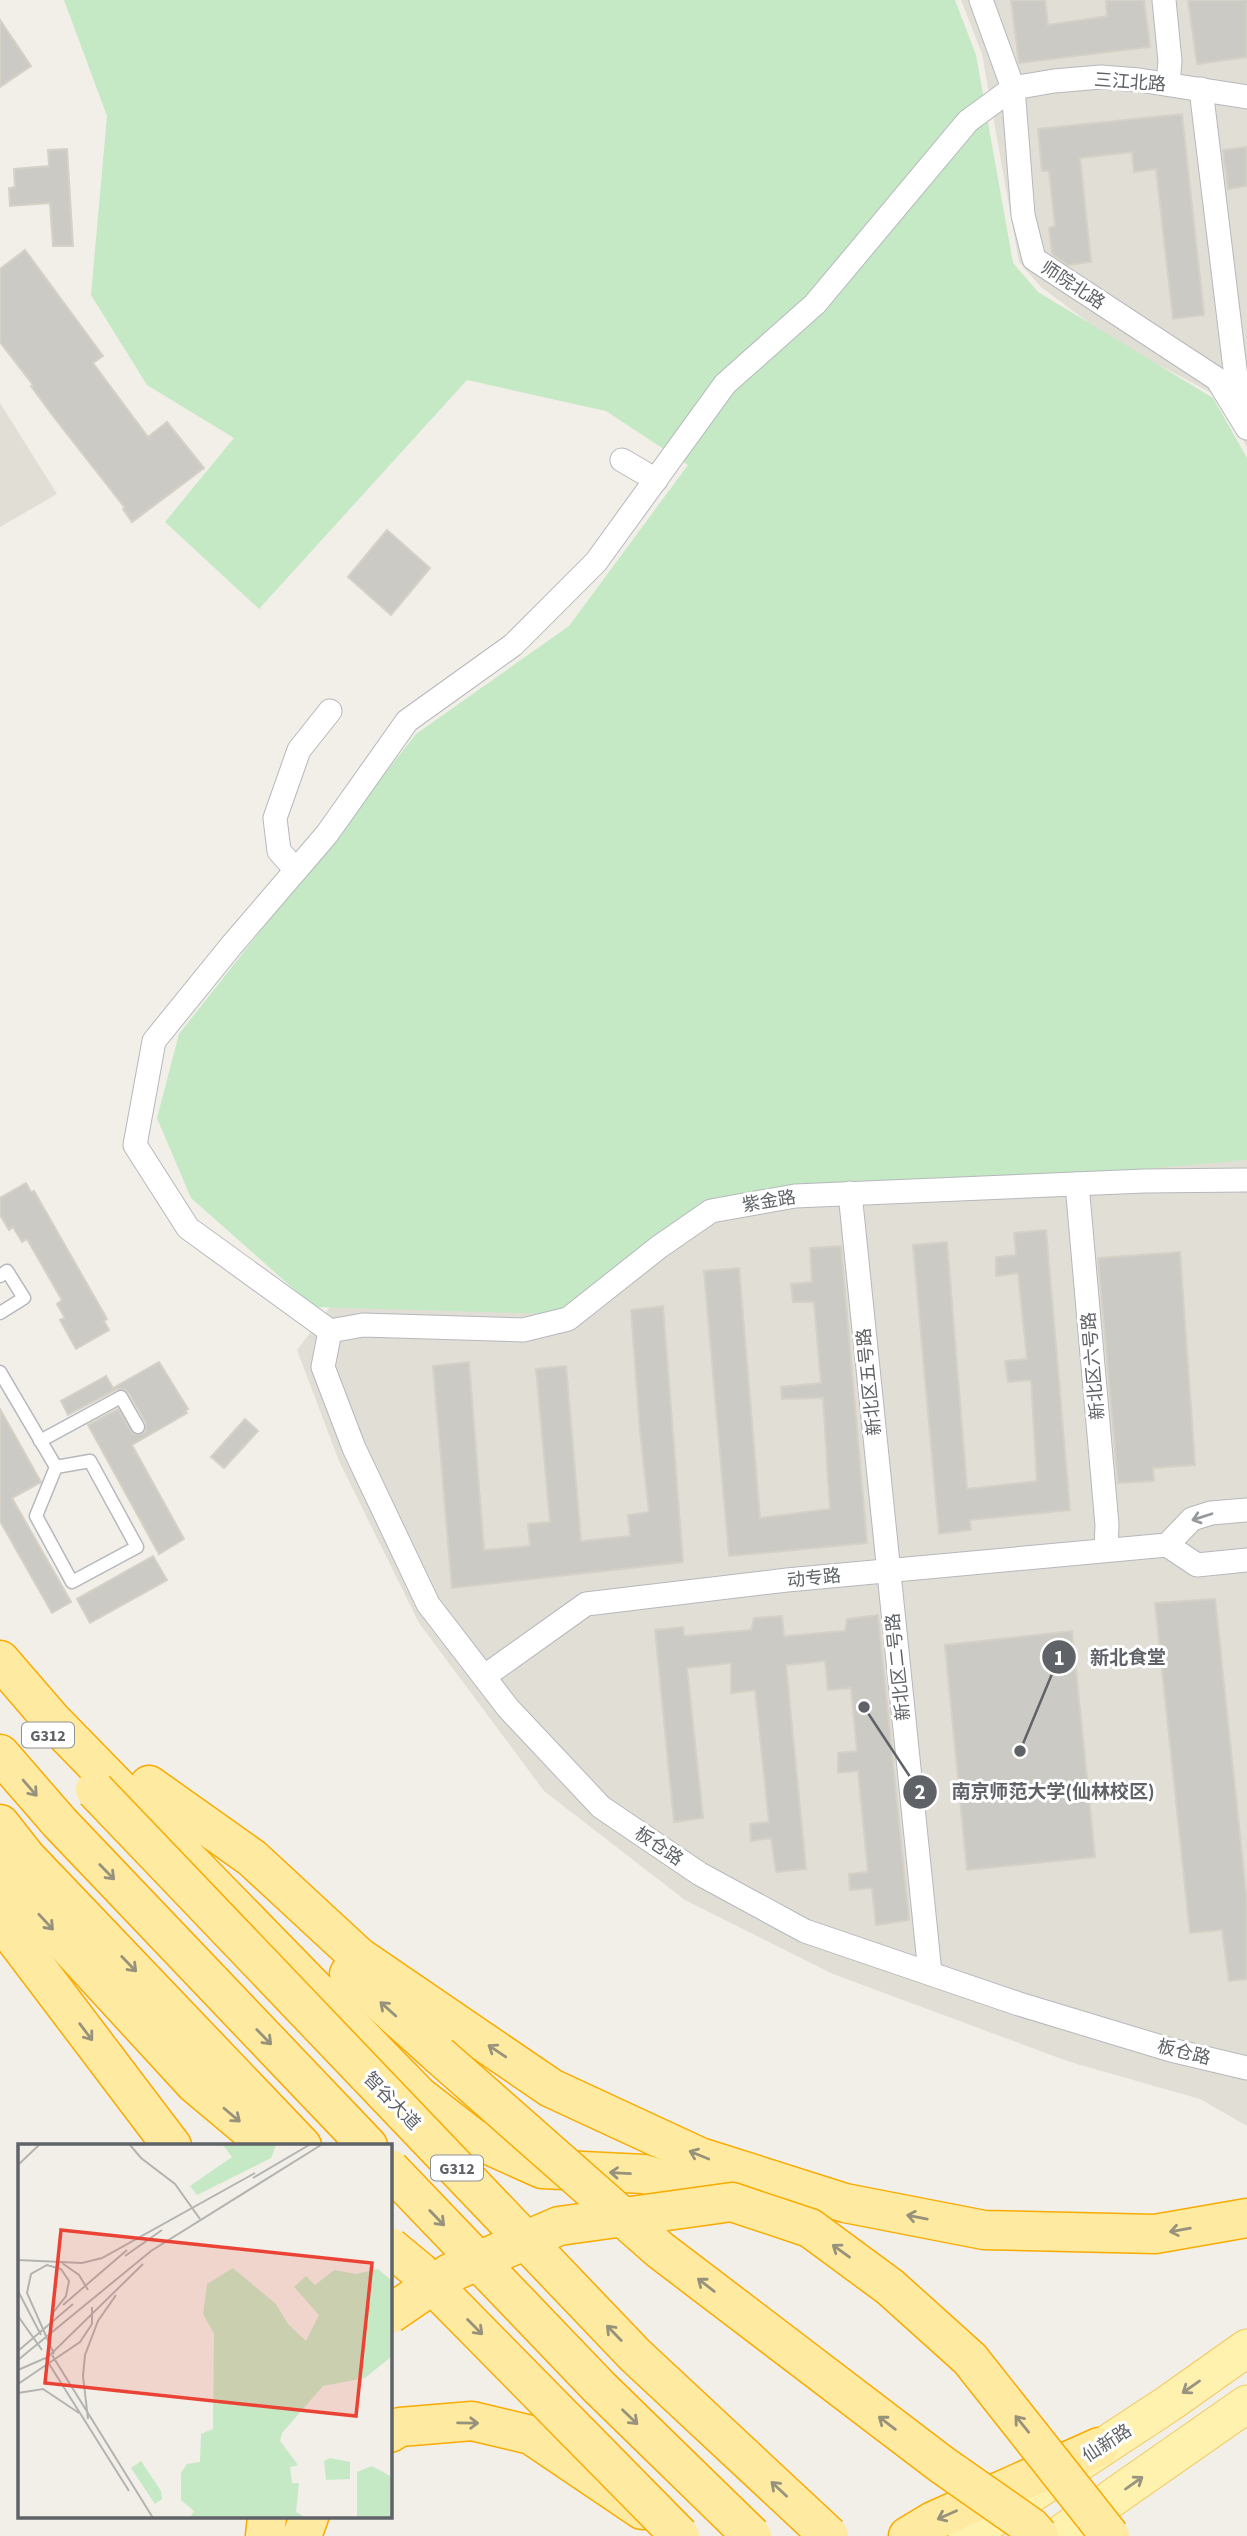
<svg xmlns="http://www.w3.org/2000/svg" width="1247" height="2536" viewBox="0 0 1247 2536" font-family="'Source Sans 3','Noto Sans SC',sans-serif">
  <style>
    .education { fill: #e1ded6 }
    .green { fill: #c5e8c5 }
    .building { fill: #cccac5; stroke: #d6d1c6; stroke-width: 2 }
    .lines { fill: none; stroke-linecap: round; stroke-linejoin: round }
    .service-casing { stroke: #b5b8bc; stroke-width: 15 }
    .minor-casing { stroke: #b5b8bc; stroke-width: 25 }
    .primary-casing { stroke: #f2c960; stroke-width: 39 }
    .trunk-casing { stroke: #f9ab00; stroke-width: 41 }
    .service { stroke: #fff; stroke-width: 12 }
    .minor { stroke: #fff; stroke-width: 23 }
    .primary { stroke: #fff2af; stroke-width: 37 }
    .trunk { stroke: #feeaa1; stroke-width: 38 }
    .trunk-bridge-casing { stroke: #f9ab00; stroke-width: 41; stroke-linecap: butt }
    .trunk-bridge { stroke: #feeaa1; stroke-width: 38 }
    .oneway { stroke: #979a9d }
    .oneway2 { stroke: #97927c }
    .oneway3 { stroke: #979581 }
    .labels { text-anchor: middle; stroke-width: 6; stroke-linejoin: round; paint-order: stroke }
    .shield { fill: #fff; stroke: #8f9295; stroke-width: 2 }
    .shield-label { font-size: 16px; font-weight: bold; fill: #5f6368 }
    .street-label { font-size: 18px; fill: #5f6368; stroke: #fff }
    .inset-road { fill: none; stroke: #b3b3b1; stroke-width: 2 }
    .view { fill: #ea4335; fill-opacity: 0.15; stroke: #ea4335; stroke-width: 3.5 }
    .inset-edge { fill: none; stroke: #5f6368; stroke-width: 3.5 }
    .leader { fill: none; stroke: #5f6368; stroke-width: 2.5 }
    .callout-dot { fill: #5f6368; stroke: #fff; stroke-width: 2.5 }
    .mark-label { font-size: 21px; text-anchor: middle; font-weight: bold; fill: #fff }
    .callout-label { font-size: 19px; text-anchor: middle; font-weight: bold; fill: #5f6368; stroke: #fff; stroke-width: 6; stroke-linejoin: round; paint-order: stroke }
  </style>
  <rect width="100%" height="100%" fill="#f1efe8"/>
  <g class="education">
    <path d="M961,0H1247V447L1217,396L1112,340L1041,287L1019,262L982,54Z"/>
    <path d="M0,403L57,494L0,527Z"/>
    <path d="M1247,1159V2126L1200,2099L1070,2062L833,1974L685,1900L544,1791L419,1623L339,1461L297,1350L337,1298L699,1182Z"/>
  </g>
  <path class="green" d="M64,0H955L976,55L1013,263L1038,292L1213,398L1247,458V1160L705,1208L553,1314L314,1307L191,1198L157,1118L179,1034L416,734L569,626L688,465L606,411L467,380L259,609L165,522L234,438L147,385L91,295L107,116Z"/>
  <g class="building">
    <path d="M1011,0H1045L1048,25L1107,16L1106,0H1144L1150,47L1019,63Z"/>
    <path d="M1188,0H1247V57L1197,64Z"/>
    <path d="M0,20L31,66L0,87Z"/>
    <path d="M1182,114L1204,315L1173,319L1156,169L1134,172L1132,152L1080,158L1091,262L1068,265L1052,254L1049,228L1055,226L1049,171H1042L1038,129Z"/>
    <path d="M1247,147V186L1228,189L1223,150Z"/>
    <path d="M67,149L73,246H53L50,203L10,206L9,188L15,187L14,169L49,166L48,150Z"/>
    <path d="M25,250L103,356L93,363L148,437L167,422L204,468L132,522L123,509L125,508L53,416L31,386L33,385L0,342V269Z"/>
    <path d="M387,530L430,568L391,615L348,577Z"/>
    <path d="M26,1183L31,1192L34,1191L107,1319L104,1321L109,1330L76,1349L60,1320L65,1318L57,1304L62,1300L27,1239L22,1242L13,1227L9,1230L0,1215V1198Z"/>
    <path d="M1046,1230L1070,1510L970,1520L971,1530L939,1534L913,1245L947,1242L967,1489L1037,1481L1031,1380L1008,1382L1005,1361L1027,1359L1018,1273L996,1276V1257L1016,1255L1014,1233Z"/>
    <path d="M841,1246L867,1543L729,1556L704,1271L739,1268L760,1518L830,1509L823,1398L782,1399L781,1387L821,1383L814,1302H793L791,1284L812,1282L810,1248Z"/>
    <path d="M1180,1252L1195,1465L1153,1468L1154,1481L1118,1483L1098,1258Z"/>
    <path d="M663,1306L683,1562L452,1588L433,1366L469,1362L484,1550L530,1546L528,1524L550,1522L536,1369L566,1366L581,1541L630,1536L628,1515L649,1512L640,1431L631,1310Z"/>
    <path d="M159,1362L188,1409L185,1411L187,1413L132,1445L184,1539L159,1554L88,1425L118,1409L133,1434H143L146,1431V1423L129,1393L125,1389H117L68,1415L61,1401L106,1376L113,1388Z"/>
    <path d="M0,1409L41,1482L12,1498L71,1602L52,1613L0,1521Z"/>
    <path d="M245,1419L258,1431L224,1468L211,1457Z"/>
    <path d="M153,1556L167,1580L90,1623L77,1599Z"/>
    <path d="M1215,1599L1247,1902V1979L1229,1981L1222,1930L1190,1933L1155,1603Z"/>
    <path d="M878,1615L909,1920L876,1925L872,1888L850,1890L849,1874L868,1872L858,1771L838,1773V1753L857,1751L851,1688L828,1690L825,1661L786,1665L806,1869L776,1872L771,1838L751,1841L750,1824L769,1822L755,1690L731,1693V1663L687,1668L703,1818L674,1822L655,1630L683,1627L684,1636L751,1630L754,1618L782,1616L784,1636L845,1631L847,1619Z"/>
    <path d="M1072,1631L1095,1857L967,1870L945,1645Z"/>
  </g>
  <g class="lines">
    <g class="service-casing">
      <g id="service">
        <path d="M0,1276L7,1271L24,1298L0,1313"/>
        <path d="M0,1372L56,1467"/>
        <path d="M40,1441L121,1397L138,1427"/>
        <path d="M90,1461L137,1547L72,1582L36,1516L56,1467Z"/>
      </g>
    </g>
    <g class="minor-casing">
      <g id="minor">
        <path d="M981,0L1013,88L1023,215L1034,259L1217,379L1247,428"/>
        <path d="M1164,0L1170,61L1168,84"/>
        <path d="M1201,89L1240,410"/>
        <path d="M622,460L656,480"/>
        <path d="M296,870L279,851L275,818L299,750L330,711"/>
        <path d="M1077,1184L1107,1525L1106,1549"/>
        <path d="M850,1193L930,1973"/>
        <path d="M330,1331L188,1228L135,1145L154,1041L231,946L327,834L407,721L513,645L596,562L725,384L815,304L968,121L1013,88L1054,81L1101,77L1139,80L1247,97"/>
        <path d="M330,1331L323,1367L354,1448L428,1604L508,1708L601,1807L700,1874L805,1931L1019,2004L1171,2050L1247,2068"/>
        <path d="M330,1331L363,1325L523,1330L568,1319L659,1247L711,1211L795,1196L1144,1181L1247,1180"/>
        <path d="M1167,1545L1192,1519L1211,1513L1247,1510"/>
        <path d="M1167,1545L1197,1565L1247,1560"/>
        <path d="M485,1676L586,1604L787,1580L1167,1545"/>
      </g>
    </g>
    <g class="primary-casing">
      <g id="primary">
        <path d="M967,2536L1168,2404L1247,2348"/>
        <path d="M1058,2536L1247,2404"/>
      </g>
    </g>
    <g class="trunk-casing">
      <g id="trunk">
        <path d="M0,1660L51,1719L419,2096L473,2138L542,2169L644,2174L732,2202"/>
        <path d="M0,1754L60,1823L368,2146"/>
        <path d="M149,1785L252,1858L359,1957L551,2088L700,2157L845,2203L984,2230L1155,2234L1247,2218"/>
        <path d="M0,1824L26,1857L302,2146"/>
        <path d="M0,1872L195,2084L269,2146"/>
        <path d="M0,1919L172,2146"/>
        <path d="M349,1974L439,2055"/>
        <path d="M390,2433L400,2427L472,2421L531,2435L642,2510"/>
        <path d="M265,2536L267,2517"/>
        <path d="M302,2536L309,2517"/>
        <path d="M908,2536L933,2521L1099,2447"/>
      </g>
    </g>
    <use href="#service" class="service"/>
    <use href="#minor" class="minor"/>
    <use href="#primary" class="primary"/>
    <use href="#trunk" class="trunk"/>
    <g class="trunk-bridge-casing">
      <g id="trunk-bridge">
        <path d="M95,1790L635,2355L829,2536"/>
        <path d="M439,2055L660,2250L941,2464L1031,2527L1039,2536"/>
        <path d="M390,2169L599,2387L752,2536"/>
        <path d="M390,2247L419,2271L680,2536"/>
        <path d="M390,2314L450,2273L559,2226L732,2202L810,2228L890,2287L970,2359L1110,2536"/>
      </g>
    </g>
    <use href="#trunk-bridge" class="trunk-bridge"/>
  </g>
  <defs><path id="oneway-shaft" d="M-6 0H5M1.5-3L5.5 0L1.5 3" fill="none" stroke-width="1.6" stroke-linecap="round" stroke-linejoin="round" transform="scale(1.75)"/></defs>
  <use class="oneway" href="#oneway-shaft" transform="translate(1202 1517) rotate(162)"/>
  <g class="oneway2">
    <use href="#oneway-shaft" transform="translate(30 1788) rotate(49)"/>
    <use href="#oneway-shaft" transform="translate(107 1872) rotate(46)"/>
    <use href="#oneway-shaft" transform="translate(46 1922) rotate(47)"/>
    <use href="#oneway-shaft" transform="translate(129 1964) rotate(46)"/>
    <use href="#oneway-shaft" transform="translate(388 2009) rotate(-138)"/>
    <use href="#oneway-shaft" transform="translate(86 2032) rotate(53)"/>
    <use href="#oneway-shaft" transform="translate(264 2037) rotate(46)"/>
    <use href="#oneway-shaft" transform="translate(497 2051) rotate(-146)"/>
    <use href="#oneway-shaft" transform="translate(232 2115) rotate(40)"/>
    <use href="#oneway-shaft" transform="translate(699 2155) rotate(-158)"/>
    <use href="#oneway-shaft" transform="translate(620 2173) rotate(-177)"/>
    <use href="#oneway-shaft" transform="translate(917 2217) rotate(-169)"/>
    <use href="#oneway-shaft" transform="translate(437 2218) rotate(46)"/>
    <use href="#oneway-shaft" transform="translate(1180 2230) rotate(170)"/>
    <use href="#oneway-shaft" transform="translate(841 2251) rotate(-144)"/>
    <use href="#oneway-shaft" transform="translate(706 2285) rotate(-142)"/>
    <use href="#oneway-shaft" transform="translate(475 2327) rotate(45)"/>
    <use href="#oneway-shaft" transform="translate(614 2333) rotate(-134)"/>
    <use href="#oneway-shaft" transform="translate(630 2417) rotate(44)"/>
    <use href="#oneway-shaft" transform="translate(468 2423) rotate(1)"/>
    <use href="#oneway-shaft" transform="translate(887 2423) rotate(-143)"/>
    <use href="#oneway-shaft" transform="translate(1022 2424) rotate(-129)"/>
    <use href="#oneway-shaft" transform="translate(779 2489) rotate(-137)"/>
    <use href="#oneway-shaft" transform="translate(947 2515) rotate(156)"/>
  </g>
  <g class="oneway3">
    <use href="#oneway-shaft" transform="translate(1191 2387) rotate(145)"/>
    <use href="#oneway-shaft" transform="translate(1134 2483) rotate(-35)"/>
  </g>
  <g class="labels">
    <g class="shield">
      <rect x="22" y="1722.5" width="52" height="25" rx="5"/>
      <rect x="431" y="2155.5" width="52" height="25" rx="5"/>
    </g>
    <g class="shield-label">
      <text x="48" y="1741">G312</text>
      <text x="457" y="2174">G312</text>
    </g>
    <g class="street-label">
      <text transform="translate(1130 82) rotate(4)" y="6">三江北路</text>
      <text transform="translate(1073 285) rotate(33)" y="6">师院北路</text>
      <text transform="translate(769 1201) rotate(-9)" y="6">紫金路</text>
      <text transform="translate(1093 1366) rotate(-95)" y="6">新北区六号路</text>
      <text transform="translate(869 1382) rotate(-96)" y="6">新北区五号路</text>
      <text transform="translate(814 1578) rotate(-6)" y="6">动专路</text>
      <text transform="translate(898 1667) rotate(-96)" y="6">新北区二号路</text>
      <text transform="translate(659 1846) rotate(34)" y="6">板仓路</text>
      <text transform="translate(1184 2052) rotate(14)" y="6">板仓路</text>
      <text transform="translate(392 2101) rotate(46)" y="6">智谷大道</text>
      <text transform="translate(1107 2443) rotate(-33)" y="6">仙新路</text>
    </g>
  </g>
  <g transform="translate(18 2144)">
    <rect width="374" height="374" fill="#f1efe8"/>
    <path d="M205,1H258L253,14L179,51L172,42L214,13ZM215,124L258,160L270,180L288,197L301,171L276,143L288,132L297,141L316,126L338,130L360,125L374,137V212L347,234L305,242L264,289L262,297L280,321L272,323L274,339H281L278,368L288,374H172L176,367L163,356V329L169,320L182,318L183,290L195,285L196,190L185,170L189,140ZM312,314L332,318V335L308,336L306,317ZM123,317L143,347L144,355L137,360L113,324ZM354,322L372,332L374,374H339V328Z" fill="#c5e8c5"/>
    <path class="inset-road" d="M112,1L123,14L157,40L182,75M0,21L21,1M235,34L291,1M107,112L144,86M0,116L64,119L84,114L237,29M44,119L61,131L70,146M0,147L23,191M45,161L109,106M34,170L48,152L51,137L43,125L29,121L13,130L9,149L36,210M0,172L24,206M0,207L55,160M34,211L135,374M28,215L111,347M0,216L133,107L303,1M0,226L30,213L125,120M0,240L62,198L74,180V163M0,249L25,245L61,269M70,275L65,232L67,211L80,177L98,151"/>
    <path class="view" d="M43,86L354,119L338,272L27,239Z"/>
    <rect width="374" height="374" class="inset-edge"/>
  </g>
  <path class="leader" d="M1020 1751L1059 1657M864 1707L920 1792"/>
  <g class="callout-dot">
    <circle cx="1020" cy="1751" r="7"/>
    <circle cx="864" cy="1707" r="7"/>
    <circle cx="1059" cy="1657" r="18"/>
    <circle cx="920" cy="1792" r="18"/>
  </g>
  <g class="mark-label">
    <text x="1059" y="1665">1</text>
    <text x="920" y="1799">2</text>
  </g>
  <g class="callout-label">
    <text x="1128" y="1664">新北食堂</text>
    <text x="1053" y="1798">南京师范大学(仙林校区)</text>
  </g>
</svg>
